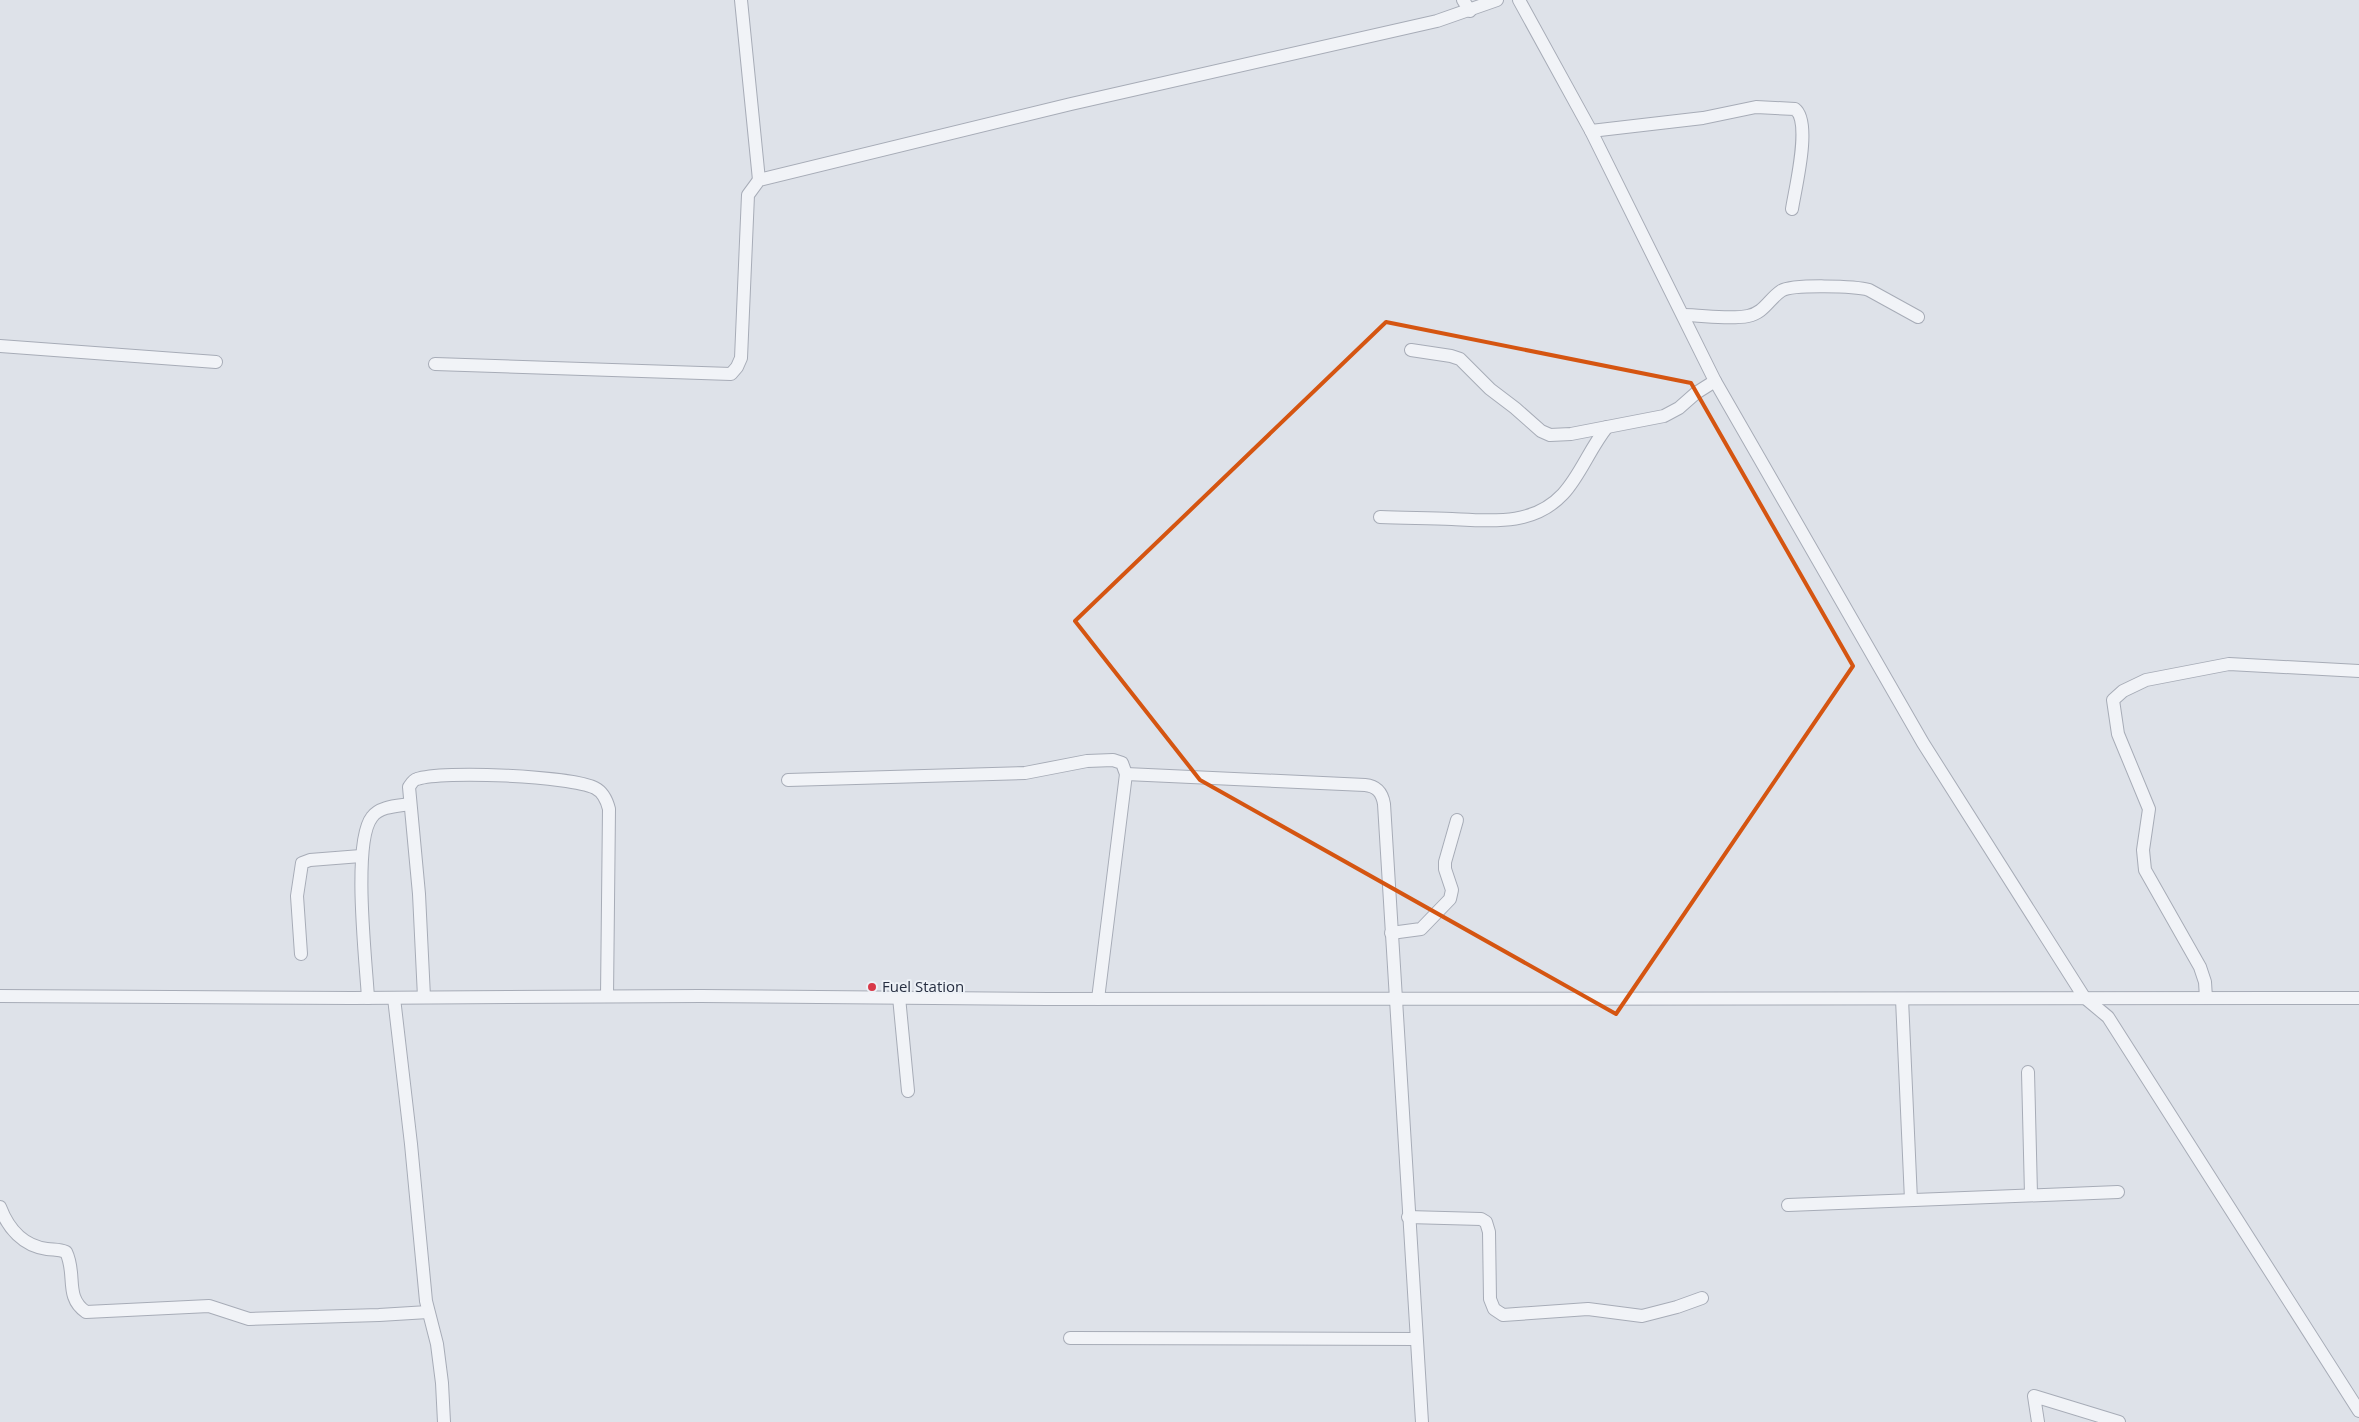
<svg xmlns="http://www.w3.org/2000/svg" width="2359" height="1422" viewBox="0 0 2359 1422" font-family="'Open Sans',sans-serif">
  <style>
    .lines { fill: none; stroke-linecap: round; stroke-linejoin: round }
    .minor-casing { stroke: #a7acb7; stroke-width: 14 }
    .minor { stroke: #f1f3f7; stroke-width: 12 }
    .marked { fill: none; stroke: #d55511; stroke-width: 4; stroke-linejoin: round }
    .poi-dot { fill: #d83848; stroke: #edf1f6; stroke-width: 2 }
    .labels { text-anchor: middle; stroke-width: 4; stroke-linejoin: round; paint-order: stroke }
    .poi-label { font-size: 15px; fill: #262e41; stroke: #edf1f6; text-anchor: start }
  </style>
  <rect width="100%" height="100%" fill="#dee2e9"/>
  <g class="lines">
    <g class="minor-casing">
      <g id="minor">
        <path d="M741,0L759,180"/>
        <path d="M1463,0L1470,11"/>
        <path d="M1519,0L1591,131L1715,381L1923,743L2084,997L2108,1017L2359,1411"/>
        <path d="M1591,131L1703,118L1756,107L1795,109C1812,122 1795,189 1792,209"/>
        <path d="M1683,315C1703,315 1728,320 1748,316C1764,313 1769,299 1781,291C1792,284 1856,286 1869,290L1918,317"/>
        <path d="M0,346L216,362"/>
        <path d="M1411,350L1451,356L1460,359L1490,389L1515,408L1541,431L1550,435L1571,434L1664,416L1679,408L1696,393L1715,381"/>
        <path d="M435,364L731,374L737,367L741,358L748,195L759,180L1071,104L1437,21L1497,0"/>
        <path d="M1380,517C1404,518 1428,518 1452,519C1492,521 1533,526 1563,494C1580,476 1590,448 1607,427"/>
        <path d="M1126,774L1365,785C1376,786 1382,792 1384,804L1422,1422"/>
        <path d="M788,780L1025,773L1087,761L1113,760L1122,763L1126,774L1098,999"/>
        <path d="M1391,933L1421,929L1450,899L1452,890L1445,869V862L1457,820"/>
        <path d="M301,954L297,896L302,863L310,860L361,856"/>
        <path d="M0,996L352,998L701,996L1048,999L2359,998"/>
        <path d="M424,997L419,894L409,787C411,784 413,780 417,779C442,770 571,776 595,788C603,792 607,801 609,809L607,996"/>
        <path d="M899,997L908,1091"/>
        <path d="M368,998C366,962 352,842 372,817C380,806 398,806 410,804"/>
        <path d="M394,998L411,1144L426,1301L437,1344L442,1383L444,1422"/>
        <path d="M2206,998L2205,982L2200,967L2145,870L2143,850L2149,809L2118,734L2113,700L2123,691L2146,680L2229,664L2359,671"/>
        <path d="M1902,999L1911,1200"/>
        <path d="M2028,1072L2031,1194"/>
        <path d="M1788,1205L2118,1192"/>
        <path d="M0,1207C8,1228 23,1246 47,1249C54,1250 59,1249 66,1252C77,1274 64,1297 86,1312L209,1306L249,1319L379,1315L428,1312"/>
        <path d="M1408,1217L1481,1219L1486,1222L1489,1232L1490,1299L1494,1309L1503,1315L1588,1309L1642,1316L1677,1307L1702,1298"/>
        <path d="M1070,1338L1416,1339"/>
        <path d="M2038,1422L2034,1396L2119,1422"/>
      </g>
    </g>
    <use href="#minor" class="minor"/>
  </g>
  <path class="marked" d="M1386,322L1691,383L1853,666L1616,1014L1200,780L1075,621Z"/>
  <circle class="poi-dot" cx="872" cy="987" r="5"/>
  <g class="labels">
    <g class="poi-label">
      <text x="882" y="992">Fuel Station</text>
    </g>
  </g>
</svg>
